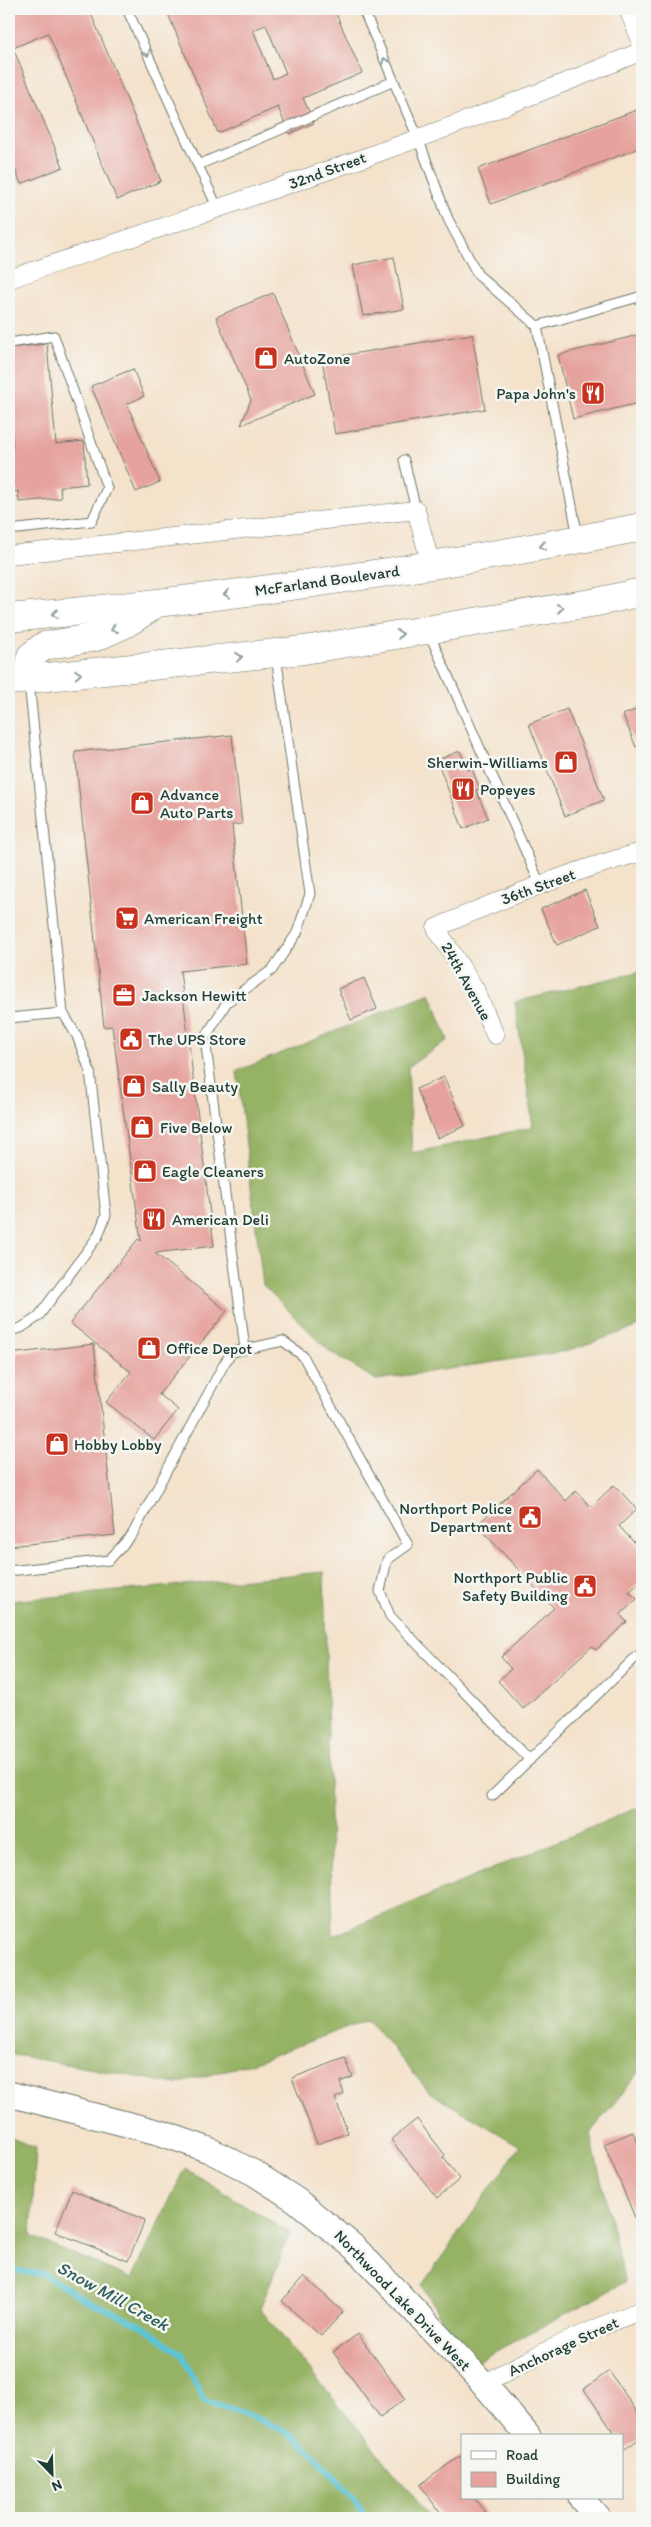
<svg xmlns="http://www.w3.org/2000/svg" width="651" height="2527" viewBox="0 0 651 2527" font-family="Itim,sans-serif">
  <style>
    .forest { fill: #96b265; stroke: #5a784c }
    .lines { fill: none; stroke-linecap: round; stroke-linejoin: round }
    .stream { stroke: #5bc5d6; stroke-width: 6 }
    .building { fill: #e6a39d; fill-rule: evenodd }
    .lane-casing { stroke: #6a7769; stroke-width: 11 }
    .street-casing { stroke: #6a7769; stroke-width: 19 }
    .secondary-casing { stroke: #6a7769; stroke-width: 27 }
    .highway-casing { stroke: #6a7769; stroke-width: 29 }
    .lane { stroke: #fff; stroke-width: 9 }
    .street { stroke: #fff; stroke-width: 18 }
    .secondary { stroke: #fff; stroke-width: 25 }
    .highway { stroke: #fff; stroke-width: 28 }
    .oneway { stroke: #8f9e9a }
    .labels { text-anchor: middle; stroke-width: 5; stroke-linejoin: round; paint-order: stroke }
    .street-label { font-size: 16px; fill: #1f3d34; stroke: #f6f6f2 }
    .poi-label { font-size: 16px; fill: #1f3d34; stroke: #f6f6f2; text-anchor: start }
    .water-label { font-size: 18px; font-style: italic; fill: #2e5f5c; stroke: #f6f6f2 }
  </style>
  <rect width="100%" height="100%" fill="#f6f6f2"/>
  <filter id="ink" filterUnits="userSpaceOnUse"><feTurbulence type="fractalNoise" baseFrequency=".02" numOctaves="2"/><feDisplacementMap in="SourceGraphic" scale="10" xChannelSelector="R" yChannelSelector="G"/><feConvolveMatrix kernelMatrix="1 2 1 2 8 2 1 2 1" color-interpolation-filters="sRGB"/></filter>
  <filter id="wash" filterUnits="userSpaceOnUse"><feTurbulence type="fractalNoise" baseFrequency=".0096" numOctaves="4" result="noise"/><feDisplacementMap in="SourceGraphic" scale="20" xChannelSelector="R" yChannelSelector="G"/><feGaussianBlur stdDeviation="1.12" result="paint"/><feColorMatrix in="noise" values="0 0 0 0 0 0 0 0 0 0 0 0 0 0 0 0 0 1.4 0 .05"/><feComposite in="paint" operator="in"/></filter>
  <g filter="url(#wash)">
    <rect width="100%" height="100%" fill="#f4e2cb"/>
    <g class="forest">
      <path d="M642,971V1325L567,1351L376,1380L329,1351L263,1285L237,1071L430,993L448,1040L408,1067L412,1153L533,1127L515,1002Z"/>
      <path d="M324,1572L333,1936L642,1806V2069L590,2133L625,2282L468,2366L422,2285L520,2146L429,2092L368,2019L258,2061L177,2084L9,2054V1601Z"/>
      <path d="M9,2137L36,2148L31,2236L132,2279L185,2168L290,2233L260,2309L431,2518H9Z"/>
    </g>
    <g class="lines">
      <path class="stream" d="M9,2270L43,2274L86,2300L144,2327L182,2354L204,2401L232,2409L280,2428L302,2443L355,2498L365,2518"/>
    </g>
    <g id="blocks">
      <g class="building">
        <path d="M9,9H89L161,181L117,200L48,33L13,48L63,167L21,184L9,154Z"/>
        <path d="M166,9H334L362,73L303,98L314,123L289,134L278,107L218,133ZM266,25L286,73L273,79L253,30Z"/>
        <path d="M642,108V147L491,204L478,169Z"/>
        <path d="M394,257L404,309L363,316L353,265Z"/>
        <path d="M273,293L315,394L241,425L251,400L216,317Z"/>
        <path d="M472,334L485,409L335,434L322,359Z"/>
        <path d="M642,334V402L573,419L558,355Z"/>
        <path d="M47,344L56,444L84,441L87,484L60,487L61,498L19,502L18,491L9,492V448H13L9,395V348Z"/>
        <path d="M133,369L144,396L127,404L160,482L136,492L91,386Z"/>
        <path d="M642,707V744L636,747L623,715Z"/>
        <path d="M567,709L604,800L565,816L529,724Z"/>
        <path d="M232,735L242,824L232,825L247,964L180,971L214,1246L155,1253L227,1311L159,1394L178,1410L154,1440L106,1402L131,1372L70,1323L138,1239L141,1241L112,1026L104,1027L75,752Z"/>
        <path d="M460,751L468,770L472,769L480,789L476,790L488,818L463,829L437,760Z"/>
        <path d="M585,890L600,926L557,945L541,909Z"/>
        <path d="M364,978L377,1009L351,1020L338,989Z"/>
        <path d="M444,1077L465,1126L437,1138L416,1089Z"/>
        <path d="M94,1344L115,1535L9,1546V1354Z"/>
        <path d="M537,1469L566,1501L576,1491L591,1507L614,1485L637,1509L619,1526L642,1551V1580L629,1592L637,1599L620,1615L627,1622L596,1650L592,1646L523,1709L498,1681L511,1669L501,1657L554,1608L477,1525Z"/>
        <path d="M345,2058L353,2077L340,2082L344,2094L335,2098L348,2133L317,2144L292,2078Z"/>
        <path d="M417,2119L445,2155L443,2157L460,2179L437,2198L391,2140Z"/>
        <path d="M633,2132L642,2153V2234L604,2144Z"/>
        <path d="M72,2190L145,2220L128,2261L55,2232Z"/>
        <path d="M304,2276L343,2312L321,2336L282,2301Z"/>
        <path d="M358,2334L405,2399L380,2417L333,2352Z"/>
        <path d="M609,2371L642,2419V2437L625,2449L622,2445V2436H616L584,2389Z"/>
        <path d="M460,2456L462,2459V2498H474L489,2518H444L420,2485Z"/>
      </g>
    </g>
  </g>
  <g filter="url(#ink)">
    <use href="#blocks" fill-opacity="0" stroke="#6a7769" stroke-width="1"/>
    <g class="lines">
      <g class="lane-casing">
        <g id="lane">
          <path d="M127,9L218,209"/>
          <path d="M363,9L418,138L448,219L478,275L537,326"/>
          <path d="M198,165L394,81"/>
          <path d="M9,343L54,336L107,488L92,521L9,530"/>
          <path d="M404,460L416,510"/>
          <path d="M578,537L537,326L642,296"/>
          <path d="M429,633L540,884"/>
          <path d="M9,1018L63,1013"/>
          <path d="M9,1331L21,1328L38,1317L98,1236L106,1215L90,1071L77,1036L63,1013L29,682"/>
          <path d="M245,1349L205,1038L227,1002L272,970L297,933L310,894L276,656"/>
          <path d="M9,1571L109,1560L132,1535L224,1364L232,1352L283,1341L303,1356L408,1545L387,1560L380,1591L390,1616L530,1760"/>
          <path d="M492,1796L636,1657L642,1654"/>
        </g>
      </g>
      <g class="street-casing">
        <g id="street">
          <path d="M628,9L642,43"/>
          <path d="M9,279C221,207 435,138 642,51"/>
          <path d="M9,555L416,510L431,565"/>
          <path d="M495,1035L475,989L436,928C503,898 571,871 642,852"/>
          <path d="M484,2384C536,2354 587,2331 642,2310"/>
        </g>
      </g>
      <g class="secondary-casing">
        <g id="secondary">
          <path d="M9,2094L161,2133L209,2150L254,2173L296,2200L355,2248L484,2384L528,2436"/>
          <path d="M581,2498L598,2518"/>
        </g>
      </g>
      <g class="highway-casing">
        <g id="highway">
          <path d="M9,618C221,599 433,569 642,527"/>
          <path d="M29,679L31,656L44,646L96,637L125,624L150,608"/>
          <path d="M9,681L304,650L597,602L642,592"/>
        </g>
      </g>
      <use href="#lane" class="lane"/>
      <use href="#street" class="street"/>
      <use href="#secondary" class="secondary"/>
      <use href="#highway" class="highway"/>
    </g>
    <defs><path id="oneway-chevron" d="M-2-3.5L2.5 0L-2 3.5" fill="none" stroke-width="1.6" stroke-linecap="round" stroke-linejoin="round" transform="scale(1.25)"/></defs>
    <g class="oneway">
      <use href="#oneway-chevron" transform="translate(147 53) rotate(66)"/>
      <use href="#oneway-chevron" transform="translate(385 61) rotate(-113)"/>
      <use href="#oneway-chevron" transform="translate(543 546) rotate(170)"/>
      <use href="#oneway-chevron" transform="translate(227 594) rotate(172)"/>
      <use href="#oneway-chevron" transform="translate(560 608) rotate(-9)"/>
      <use href="#oneway-chevron" transform="translate(55 614) rotate(175)"/>
      <use href="#oneway-chevron" transform="translate(114 629) rotate(156)"/>
      <use href="#oneway-chevron" transform="translate(400 634) rotate(-9)"/>
      <use href="#oneway-chevron" transform="translate(239 657) rotate(-6)"/>
      <use href="#oneway-chevron" transform="translate(78 674) rotate(-5)"/>
    </g>
  </g>
  <defs>
    <g id="shop-square" transform="scale(1.25)"><rect x="-9" y="-9" width="18" height="18" rx="4" fill="#c8321e" stroke="#f6f6f2"/><path d="M-5-2.5h2.3a2.7 3.5 0 0 1 5.4 0H5L5.5 6h-11ZM-1.5-2.5h3a1.5 2.3 0 0 0-3 0Z" fill="#fff"/></g>
    <g id="restaurant-square" transform="scale(1.25)"><rect x="-9" y="-9" width="18" height="18" rx="4" fill="#c8321e" stroke="#f6f6f2"/><path d="M-5-6h1v4h1v-4h1v4h1v-4h1v5L-1.5 .5V6h-2V.5L-5-1ZM5-6V6H3V1.5H1.5Q1.5-4 5-6Z" fill="#fff"/></g>
    <g id="supermarket-square" transform="scale(1.25)"><rect x="-9" y="-9" width="18" height="18" rx="4" fill="#c8321e" stroke="#f6f6f2"/><path d="M-6-5.5h2.5l.6 2H6L4.5 2H-2.5L-4.4-4H-6ZM-1.5 3.2a1.3 1.3 0 1 0 .1 0ZM3 3.2a1.3 1.3 0 1 0 .1 0Z" fill="#fff"/></g>
    <g id="office-square" transform="scale(1.25)"><rect x="-9" y="-9" width="18" height="18" rx="4" fill="#c8321e" stroke="#f6f6f2"/><path d="M-6-3h4V-5.5h4V-3h4V5H-6ZM-1-4.5V-3h2v-1.5ZM-6 0V1H6V0Z" fill="#fff"/></g>
    <g id="civic-square" transform="scale(1.25)"><rect x="-9" y="-9" width="18" height="18" rx="4" fill="#c8321e" stroke="#f6f6f2"/><path d="M-.6-6.5H3V-4.5H.6V-3L4-1V1h2V6H-6V1h2V-1L-.6-3ZM-1.2 2.5V6h2.4V2.5Z" fill="#fff"/></g>
  </defs>
  <g fill-rule="evenodd">
    <use href="#shop-square" x="266" y="358"/>
    <use href="#restaurant-square" x="593" y="393"/>
    <use href="#shop-square" x="566" y="762"/>
    <use href="#restaurant-square" x="463" y="789"/>
    <use href="#shop-square" x="142" y="803"/>
    <use href="#supermarket-square" x="127" y="918"/>
    <use href="#office-square" x="124" y="995"/>
    <use href="#civic-square" x="131" y="1039"/>
    <use href="#shop-square" x="134" y="1086"/>
    <use href="#shop-square" x="142" y="1127"/>
    <use href="#shop-square" x="145" y="1171"/>
    <use href="#restaurant-square" x="154" y="1219"/>
    <use href="#shop-square" x="149" y="1348"/>
    <use href="#shop-square" x="57" y="1444"/>
    <use href="#civic-square" x="530" y="1517"/>
    <use href="#civic-square" x="585" y="1586"/>
  </g>
  <g class="labels">
    <g class="street-label">
      <text transform="translate(327 170) rotate(-20)" y="6">32nd Street</text>
      <text transform="translate(327 580) rotate(-8)" y="6">McFarland Boulevard</text>
      <text transform="translate(538 886) rotate(-20)" y="6">36th Street</text>
      <text transform="translate(467 981) rotate(61)" y="6">24th Avenue</text>
      <text transform="translate(403 2300) rotate(46)" y="6">Northwood Lake Drive West</text>
      <text transform="translate(563 2346) rotate(-25)" y="6">Anchorage Street</text>
    </g>
    <g class="poi-label">
      <text x="284" y="364">AutoZone</text>
      <text x="576" y="399" text-anchor="end">Papa John's</text>
      <text x="548" y="768" text-anchor="end">Sherwin-Williams</text>
      <text x="480" y="795">Popeyes</text>
      <text x="160" y="800">Advance<tspan x="160" dy="18">Auto Parts</tspan></text>
      <text x="144" y="924">American Freight</text>
      <text x="142" y="1001">Jackson Hewitt</text>
      <text x="148" y="1045">The UPS Store</text>
      <text x="152" y="1092">Sally Beauty</text>
      <text x="160" y="1133">Five Below</text>
      <text x="162" y="1177">Eagle Cleaners</text>
      <text x="172" y="1225">American Deli</text>
      <text x="166" y="1354">Office Depot</text>
      <text x="74" y="1450">Hobby Lobby</text>
      <text x="512" y="1514" text-anchor="end">Northport Police<tspan x="512" dy="18">Department</tspan></text>
      <text x="568" y="1583" text-anchor="end">Northport Public<tspan x="568" dy="18">Safety Building</tspan></text>
    </g>
    <g class="water-label">
      <text transform="translate(113 2296) rotate(29)" y="6">Snow Mill Creek</text>
    </g>
  </g>
  <rect width="651" height="2527" fill="none" stroke="#f6f6f2" stroke-width="30"/>
  <rect x="461" y="2434" width="162" height="65" fill="#f6f6f2" stroke="#a0aca6"/>
  <rect x="471" y="2451" width="25" height="8" fill="#ffffff" stroke="#a0aca6"/>
  <text x="506" y="2460" font-size="15" fill="#1f3d34">Road</text>
  <rect x="471" y="2472" width="25" height="15" fill="#e6a39d" stroke="#a0aca6"/>
  <text x="506" y="2484" font-size="15" fill="#1f3d34">Building</text>
  <g transform="translate(52 2474) rotate(157)" stroke="#f6f6f2" stroke-width="4" paint-order="stroke">
  <path d="M0-4L9 19L0 12L-9 19Z" fill="#1f3d34"/>
  <text y="-8" font-size="14" font-weight="bold" text-anchor="middle" fill="#1f3d34">N</text>
  </g>
</svg>
